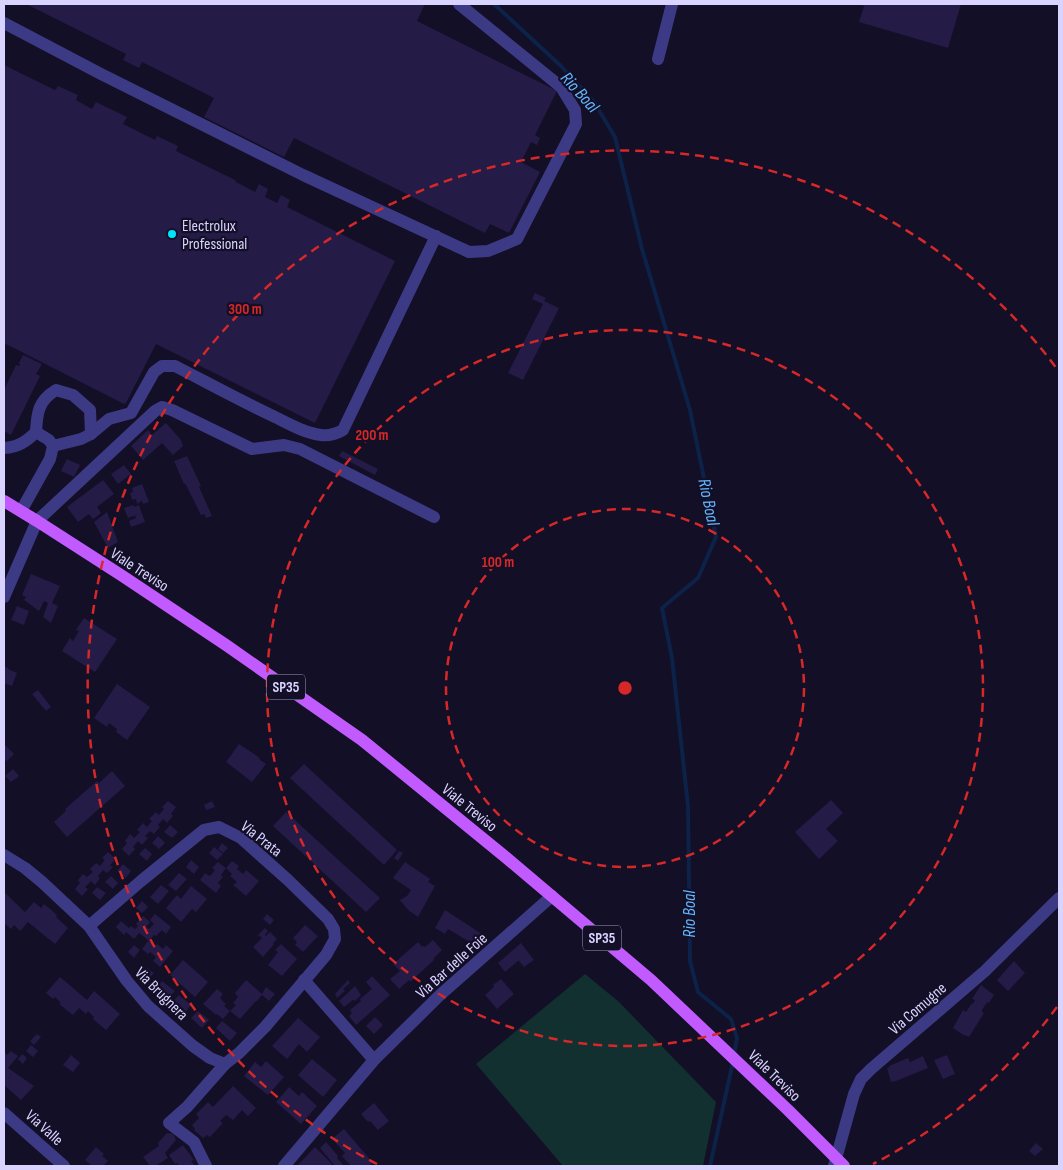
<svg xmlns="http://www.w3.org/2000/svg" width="1063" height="1170" viewBox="0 0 1063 1170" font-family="'Sofia Sans Condensed',sans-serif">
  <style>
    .green { fill: #12302f }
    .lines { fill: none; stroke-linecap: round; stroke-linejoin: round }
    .stream { stroke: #0c2248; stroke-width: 4 }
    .building { fill: #241b47 }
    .minor { stroke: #3d3a85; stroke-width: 12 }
    .major { stroke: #c25bff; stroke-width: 12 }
    .ring { fill: none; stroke: #d62828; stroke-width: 2.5; stroke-dasharray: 9 6 }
    .poi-dot { fill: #00e5ff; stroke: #130f26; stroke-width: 2 }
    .labels { text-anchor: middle; stroke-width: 4.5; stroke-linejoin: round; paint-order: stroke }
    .shield { fill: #130f26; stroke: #9e99be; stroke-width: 1 }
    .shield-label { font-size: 15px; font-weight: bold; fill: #d9d4ff }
    .poi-label { font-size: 16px; fill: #d9d4ff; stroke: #130f26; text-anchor: start }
    .street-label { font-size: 16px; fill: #d9d4ff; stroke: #130f26 }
    .water-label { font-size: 18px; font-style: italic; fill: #62b6ff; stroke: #130f26 }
    .centre { fill: #d62828; stroke: #130f26; stroke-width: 2.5 }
    .ring-label { font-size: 15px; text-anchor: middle; font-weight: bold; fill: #d62828; stroke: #130f26; stroke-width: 4.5; stroke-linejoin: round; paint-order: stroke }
  </style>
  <rect width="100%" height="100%" fill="#130f26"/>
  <path class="green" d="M585,974L618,1001L716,1102L703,1166H563L476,1064Z"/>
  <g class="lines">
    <g class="stream">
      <path d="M494,4L561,66L594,102L615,137L642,249L690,410L716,537L698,578L662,608L672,658L688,806L690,961L698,992L731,1019L737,1038L734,1055"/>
      <path d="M710,1166L733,1062"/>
    </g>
  </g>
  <g class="building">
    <path d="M26,4H425L417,21L557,91L535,135L540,138L537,145L531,142L521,162L540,172L509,233L490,224L485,233L294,138L284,157L204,117L214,98L142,62L139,68L123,60L126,54Z"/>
    <path d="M857,4H961L948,48L859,22L864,6Z"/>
    <path d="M4,65L55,90L58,86L78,95L76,100L92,109L96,102L127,117L123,124L155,140L157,136L178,146L176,151L235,180L236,182L255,192L259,184L268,189L265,197L277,203L281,195L290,200L287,207L395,261L315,423L156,344L126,403L124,404L4,343Z"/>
    <path d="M535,293L546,298L544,301L559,308L523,380L508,373L543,304L532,299Z"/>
    <path d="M23,355L42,364L36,374L40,376L11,435L4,431V390L16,365L20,366V365L19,363Z"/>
    <path d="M166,423L181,440L183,446L173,455L162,443L143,460L131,446L148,430L152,435Z"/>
    <path d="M342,451L378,469L375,475L339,456Z"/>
    <path d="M187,456L201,486L199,487L212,516L206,518L204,514L201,515L185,483L184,484L174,461Z"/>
    <path d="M67,459L80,465L74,477L61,471Z"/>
    <path d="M124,465L131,474L118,484L111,474Z"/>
    <path d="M103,480L114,494L97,507L101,513L93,519L89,514L78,522L67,507Z"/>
    <path d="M142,484L149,502L143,504L142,501L137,504L136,499L132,500L130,493L133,492L132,488Z"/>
    <path d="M133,505L134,507L139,505L145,522L131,527L129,521L136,518L135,516L139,514L128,518L124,508Z"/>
    <path d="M107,512L118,542L108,548L94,522Z"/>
    <path d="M31,574L60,586L52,603L58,606L51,623L43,617L48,603L44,601L39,611L24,600L26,597L22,595Z"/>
    <path d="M17,606L29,611L24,625L11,620Z"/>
    <path d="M84,618L117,639L95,672L62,651L70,638L73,641L79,631L76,630Z"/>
    <path d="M4,666L8,668V669L17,673L12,686L4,683Z"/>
    <path d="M117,684L150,707L127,740L116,732L117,729L109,723L107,727L94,718Z"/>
    <path d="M38,690L51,707L46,711L32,694Z"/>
    <path d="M239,744L260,758L259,759L266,764L252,782L226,762Z"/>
    <path d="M5,745L14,754L7,761L4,759Z"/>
    <path d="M304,764L397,850L384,865L290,778Z"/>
    <path d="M13,769L19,776L11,782L5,776Z"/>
    <path d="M112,771L125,786L67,837L54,822L66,811L65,809L97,781L99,783Z"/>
    <path d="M831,800L843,813L826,829L838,841L819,859L795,832Z"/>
    <path d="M168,801L176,807L171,814L173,816L167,823L163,819L158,825L160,827L154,834L150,831L145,836L148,838L142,845L138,841L133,847L135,849L129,856L122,849L127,843L125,841L130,834L134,838L140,832L137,830L143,823L147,827L152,821L149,819L156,812L159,815L164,809L162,807Z"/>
    <path d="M212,801L215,807L206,810L204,805Z"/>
    <path d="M286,812L380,898L366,912L273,826Z"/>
    <path d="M170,825L178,832L172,838L164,832Z"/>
    <path d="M158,836L165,843L159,849L152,843Z"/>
    <path d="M222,843L228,848L223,853L218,849Z"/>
    <path d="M214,847L223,854L217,860L209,853Z"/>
    <path d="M145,848L152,854L147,861L139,854Z"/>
    <path d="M399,851L403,853L398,861L394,858Z"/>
    <path d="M108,852L116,859L110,865L113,867L107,873L103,870L98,876L100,878L95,885L91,881L85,887L88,889L82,896L75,889L80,883L78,880L83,874L87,877L93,872L90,869L96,863L100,866L105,860L102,858Z"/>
    <path d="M191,860L199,867L194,874L186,867Z"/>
    <path d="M232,861L239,866L237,869L243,874L246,870L259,881L246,896L233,885L237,882L230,876L232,874L226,868Z"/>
    <path d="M218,862L226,868L221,875L223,877L218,883L221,886L216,893L200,880L205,873L210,876L215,870L212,868Z"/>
    <path d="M405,862L430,879L428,882L435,886L418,917L408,910L400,900L407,896L411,890L393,878Z"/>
    <path d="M123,864L131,871L126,878L117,871Z"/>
    <path d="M179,873L187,879L176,891L168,885Z"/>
    <path d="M111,876L118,883L113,889L105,882Z"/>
    <path d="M161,885L169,891L158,904L150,897Z"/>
    <path d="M191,886L207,899L196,912L192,909L181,922L166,908L177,895L181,899Z"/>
    <path d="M97,887L106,893L100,900L92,893Z"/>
    <path d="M4,892L25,912L34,902L41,908L44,904L57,915L56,917L68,928L55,944L28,922L20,931L14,925L11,929L4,923Z"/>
    <path d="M142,901L148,907L142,913L136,908Z"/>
    <path d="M445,910L485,936L478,947L448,929L445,934L435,928Z"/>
    <path d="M155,914L171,927L166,934L162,930L156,936L154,935L149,941L139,933L134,939L126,932L124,935L116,927L121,921L129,928L131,926L135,929L138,926L136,924L143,916L150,922L146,927L149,929L154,924L150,920Z"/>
    <path d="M267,914L274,920L270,925L263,919Z"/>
    <path d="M305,925L318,936L303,952L295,945L297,942L293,938Z"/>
    <path d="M265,928L268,931L265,935L266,936L270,932L277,939L273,943L274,944L263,957L253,947L262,938L258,935Z"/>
    <path d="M433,940L442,950L433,959L434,960L410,982L409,980L399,989L390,979L400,971L393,964L418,942L422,947L423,946L425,947Z"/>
    <path d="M148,941L155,946L157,944L163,949L166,945L173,951L160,967L153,961L156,957L150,952L148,954L142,949Z"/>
    <path d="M521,943L534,960L524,967L518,960V961L505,972L498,963Z"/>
    <path d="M281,944L297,959L282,976L268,965L278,952L275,950Z"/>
    <path d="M134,945L140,950L134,958L128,952Z"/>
    <path d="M183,960L208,982L195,997L170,975Z"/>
    <path d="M1014,961L1025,973L1008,991L997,980Z"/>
    <path d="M147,968L154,973L147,981L141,976Z"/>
    <path d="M372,976L390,995L356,1025L349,1016L352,1013L350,1010L361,1001L360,999L372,989L366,982Z"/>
    <path d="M60,977L87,1000L94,991L120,1014L106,1030L93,1019L94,1017L88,1011L86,1014L79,1008L73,1015L59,1004L61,1003L55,997L53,999L46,993Z"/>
    <path d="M501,979L514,994L497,1009L485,995L494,987L493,985Z"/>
    <path d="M246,980L262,994L266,987L275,994L269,1001L262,995L257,1001H256L240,1019L230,1011L236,1005L233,1003L238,997L235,993Z"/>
    <path d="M348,980L350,983L343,989L345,991L337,998L335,994Z"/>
    <path d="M162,981L175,991L168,999L156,988Z"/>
    <path d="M981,985L994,995L989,1003L987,1002L982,1010V1012L984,1013L969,1037L965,1035V1036L953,1028L963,1010L966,1012L972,1003L973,1004L975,1000L972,999Z"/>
    <path d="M355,986L361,995L355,1001L353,1000L344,1007L339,1001Z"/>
    <path d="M217,989L223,994L220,998L226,1004L224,1006L230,1011L223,1019L217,1014L216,1015L203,1004Z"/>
    <path d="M179,995L191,1005L185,1013L172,1002Z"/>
    <path d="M198,1011L209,1020L202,1028L191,1018Z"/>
    <path d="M375,1017L383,1025L374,1034L366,1026Z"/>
    <path d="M298,1018L320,1037L307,1052L299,1044L287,1059L272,1046Z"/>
    <path d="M222,1021L237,1033L230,1041L216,1028Z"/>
    <path d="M37,1034L41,1037L34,1045L30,1041Z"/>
    <path d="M31,1045L38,1051L33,1057L26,1051Z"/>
    <path d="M11,1051L18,1056L8,1068L34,1086L21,1100L4,1085V1052L7,1055Z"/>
    <path d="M22,1054L27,1058L23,1064L18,1059Z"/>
    <path d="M71,1055L80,1063L73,1072L63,1065Z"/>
    <path d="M947,1055L955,1074L943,1079L934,1060Z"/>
    <path d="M923,1056L928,1068L896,1081L891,1082L887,1068L890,1067L889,1066L908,1058L910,1062Z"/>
    <path d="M312,1059L337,1080L323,1097L298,1075Z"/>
    <path d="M266,1061L284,1077L268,1095L244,1076L255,1062L261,1067Z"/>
    <path d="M233,1086L256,1108L248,1116L242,1110L233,1120L226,1115L220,1121L223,1123L210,1137L207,1135L203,1138L194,1130L195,1129L192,1125L199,1118L196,1114L208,1102L213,1107Z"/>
    <path d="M289,1087L299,1096L302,1092L317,1106L301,1124L276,1102Z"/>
    <path d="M374,1103L389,1121L378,1130L370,1121L368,1122L361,1114Z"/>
    <path d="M344,1129L373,1163L369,1166H351L342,1156L345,1153L332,1139Z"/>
    <path d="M167,1133L173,1134L176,1140L165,1153L168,1158L157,1165L158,1166H150L143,1157L159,1146L158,1143Z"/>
    <path d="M326,1142L338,1156L337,1158L344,1166H335L320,1148Z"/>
    <path d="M1036,1143L1043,1149L1035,1156L1029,1151Z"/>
    <path d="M183,1145L194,1160L191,1161L195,1166H180L177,1163L175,1164L169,1155Z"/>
    <path d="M96,1147L104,1154L102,1156L108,1161L103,1166H90L91,1165L85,1160Z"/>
    <path d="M315,1147L332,1164L330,1166H299L298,1165Z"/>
  </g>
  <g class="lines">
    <g class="minor">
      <path d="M4,23L101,74L303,175L469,252L488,251L517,239L576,124L575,110L561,87L459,4"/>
      <path d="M658,59L672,4"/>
      <path d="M36,432C37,413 38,401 56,390L73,395L90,410L91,434"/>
      <path d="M53,446L81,439L91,434L109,419L131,413L154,372L162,366H175C208,383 241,401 275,417C289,424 305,433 321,435C329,436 336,434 343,430L436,236"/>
      <path d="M4,448C18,447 26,442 36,432L49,440L53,446L50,459L21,511"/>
      <path d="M4,597L37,521L155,411L162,407L172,410L252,449L284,445L300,449L434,517"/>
      <path d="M4,855L25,868L42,882L89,926L127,981L148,1006L193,1046L210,1058L225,1064L239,1053L265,1027L326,955L335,939L334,929L328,919L288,880L241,838L219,827L204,830L141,881L89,926"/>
      <path d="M304,980L374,1060"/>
      <path d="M4,1113L64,1166"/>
      <path d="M206,1166L194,1142L169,1123L187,1107L225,1064"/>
      <path d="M284,1166L374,1060L440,995L552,896"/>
      <path d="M834,1166L854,1094L861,1079L871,1069L985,971L1059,898"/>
    </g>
    <path class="major" d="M4,501L37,521L121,575L226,645L362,740L503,855L651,980L788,1110L844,1166"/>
  </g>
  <g class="ring">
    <circle cx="625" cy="688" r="179"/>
    <circle cx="625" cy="688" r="358"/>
    <path d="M1057 1007A537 537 0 0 1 873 1164M377 1164A537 537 0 1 1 1057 369"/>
  </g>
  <circle class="poi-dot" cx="172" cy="234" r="5"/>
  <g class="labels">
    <g class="shield">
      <rect x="267" y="674.5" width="38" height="25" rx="4"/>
      <rect x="583" y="925.5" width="38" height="25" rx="4"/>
    </g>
    <g class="shield-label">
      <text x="286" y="692">SP35</text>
      <text x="602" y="943">SP35</text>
    </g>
    <g class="poi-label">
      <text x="182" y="231">Electrolux<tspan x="182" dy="18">Professional</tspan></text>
    </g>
    <g class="street-label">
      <text transform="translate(140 569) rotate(33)" y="6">Viale Treviso</text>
      <text transform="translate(470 807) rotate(39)" y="6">Viale Treviso</text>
      <text transform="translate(262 838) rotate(38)" y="6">Via Prata</text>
      <text transform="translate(451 965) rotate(-42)" y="6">Via Bar delle Foie</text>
      <text transform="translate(162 993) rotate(45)" y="6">Via Brugnera</text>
      <text transform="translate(917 1008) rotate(-41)" y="6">Via Comugne</text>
      <text transform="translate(775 1075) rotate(44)" y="6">Viale Treviso</text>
      <text transform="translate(45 1127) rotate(42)" y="6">Via Valle</text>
    </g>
    <g class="water-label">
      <text transform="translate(580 92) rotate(48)" y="6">Rio Boal</text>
      <text transform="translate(709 502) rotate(78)" y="6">Rio Boal</text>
      <text transform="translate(689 914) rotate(-90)" y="6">Rio Boal</text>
    </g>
  </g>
  <circle cx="625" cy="688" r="8" class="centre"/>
  <g class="ring-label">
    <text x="245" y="314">300 m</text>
    <text x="372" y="440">200 m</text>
    <text x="498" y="567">100 m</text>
  </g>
  <rect width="1063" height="1170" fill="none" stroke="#d9d4ff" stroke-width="10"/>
</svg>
